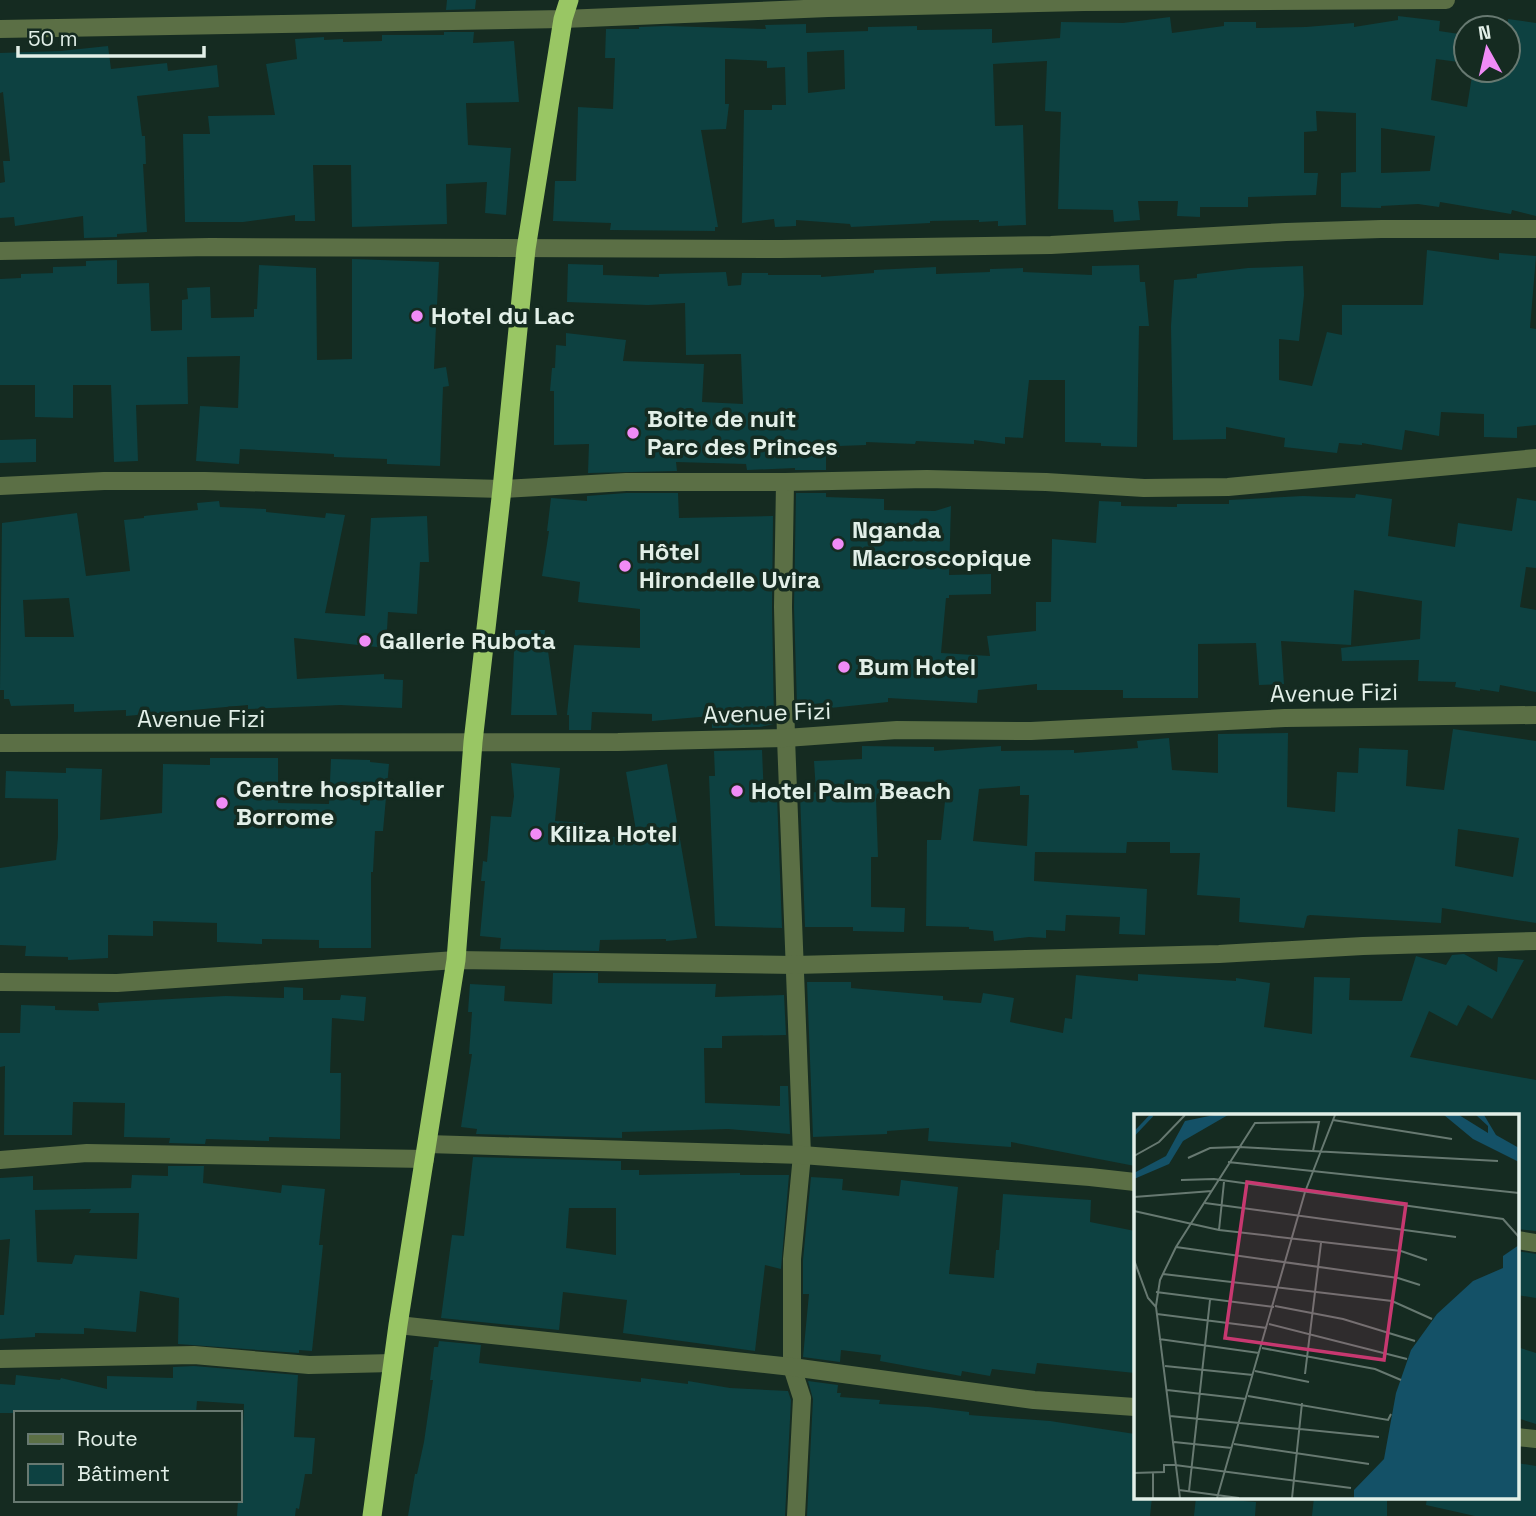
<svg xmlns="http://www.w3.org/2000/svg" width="1536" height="1516" viewBox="0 0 1536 1516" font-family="'Space Grotesk',sans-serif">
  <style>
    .building { fill: #0d4141; fill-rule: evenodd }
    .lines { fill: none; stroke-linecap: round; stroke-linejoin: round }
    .minor { stroke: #5b6f45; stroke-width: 18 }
    .trunk { stroke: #99c664; stroke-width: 19 }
    .poi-dot { fill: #f08bf6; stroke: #152b21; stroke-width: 2.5 }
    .labels { text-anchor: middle; stroke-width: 7; stroke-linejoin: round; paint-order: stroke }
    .poi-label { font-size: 24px; font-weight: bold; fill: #e2efe8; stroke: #152b21; text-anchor: start }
    .street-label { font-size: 24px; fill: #e2efe8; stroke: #152b21 }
    .inset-river { fill: none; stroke: #145167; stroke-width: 3.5 }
    .inset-road { fill: none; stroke: #677971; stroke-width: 2 }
    .view { fill: #c73870; fill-opacity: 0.15; stroke: #c73870; stroke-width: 3.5 }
    .inset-edge { fill: none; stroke: #e2efe8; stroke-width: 3.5 }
  </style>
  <rect width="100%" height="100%" fill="#152b21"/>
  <g class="building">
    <path d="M447,0H476L475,9L446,10Z"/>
    <path d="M1398,16L1440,21L1439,31L1466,35V63L1436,59L1431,100L1467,107L1473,70H1508V19L1536,23V216L1512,210L1511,214L1440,202L1439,207L1418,204L1381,206V208L1341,207V173L1356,172V113L1316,111L1317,131L1304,132V173H1318L1316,195L1248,197V207H1200V217L1177,216L1178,201H1138L1140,220L1114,222L1113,210L1058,209L1061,112L1045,111L1047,61L993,64L995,126L1023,125L1026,225L998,226V221L979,222V220L930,221V223L851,227L850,224L796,220V226L775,227L774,219L742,223L744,110H772V105H786L785,67L767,68V61L725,59V104H729L726,129L701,130L718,227H715V231L610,230L611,223L553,221L555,181H576L578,107L613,109L615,58H605L606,29H639V27L666,26L766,29L765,25L806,24V33L868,31V27L917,26V30L992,29V43L1060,38L1061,22L1123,23L1170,17L1172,33L1224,26V22H1256V28L1306,27L1354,23V27L1398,20ZM844,50L845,89L808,93L807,52ZM1381,128L1435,136L1430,171L1381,173Z"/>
    <path d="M444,32H474L473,43L514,41L519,102L466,103L468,145L511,148L506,215L485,213L487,182L446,184L447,224L352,227L351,165H313L315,221H295V215L243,222H185L183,134H210L208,116L275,115L266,64L297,59L295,39L324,37V40L343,39V42L382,41V35H444Z"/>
    <path d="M108,46L111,69L167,63L168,71L217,65L219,87L137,96L142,136H145L146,164H143L147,232L117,234V237L84,238L83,216L15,226L14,217L0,218V183L5,182L3,161H10L3,92L0,93V53L61,51Z"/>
    <path d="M1427,250L1499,260V253L1536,256L1530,328L1536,329V425L1517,427V438L1484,437V414L1441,412L1439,436L1405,430L1402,450L1362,443V445L1339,443L1337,453L1284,447L1285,438L1226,427V439L1173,440L1171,326L1174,280L1197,278V274L1248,268L1303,266L1304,295L1299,341L1279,339V380L1312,386L1327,332L1342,335V305H1423Z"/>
    <path d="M352,259L439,262L434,369L446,367L449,386L443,387L440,466L387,464V459L334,457V454L240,449L239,464L196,461L200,406L238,408L240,356L187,357L188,404L136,405L138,461L114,462L111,385H73V418L35,417V385H0V279L21,278V274L53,273V267L86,266V261L117,260V284L149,283L151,331L182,330V300L188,299L187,288L210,287L211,318L254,317V309H257L259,265L316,268L317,360L352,359Z"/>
    <path d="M568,264L603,265V275L659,277V274L726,272L728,286L741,285L742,273H768V275H821V277L874,273V270L936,267V274L990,272V269L1023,268V272L1092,275V266L1139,265L1140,282H1145L1149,326H1139L1137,447L1101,446V443L1065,442V380H1029L1023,438L1005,437V444L974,440V444L916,441L915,444L866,442V445L839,446V457H826V470H795V468L747,470L746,464L676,462L677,471L588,473L589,444L554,445V391H550L552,368H555L556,345L566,346V333L626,340L623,361L704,364L702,402L743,404L741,354L686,355L685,303L648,305L567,302Z"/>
    <path d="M36,439V462L0,463V440Z"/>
    <path d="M626,493H678L679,518L773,516L772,607L774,724L760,727L712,728V716L652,721V714L592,712L591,730H569V715H567L574,645L640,648V609L578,602L580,582L542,576L549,531H547L551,498L587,501V496Z"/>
    <path d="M796,493H826V497L884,499V510L935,511L951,506L949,575L991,574V594L949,595V598H946L941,653L990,656L987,636L1036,631V602H1051L1052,539L1096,543L1099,501L1121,502V506L1177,507V504H1229V500L1303,496L1355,498L1356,494L1392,499L1388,536L1455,547L1458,523L1512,531L1517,498L1536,501V568L1526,567L1520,607L1536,610V692L1500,685L1499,692L1480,689V691L1455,687L1456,682L1418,681L1419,660L1342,661L1341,648L1420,639L1422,601L1354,590L1351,645L1281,641L1284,684L1259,685L1256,643L1198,644V698H1123V690H1037V684L978,690L977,703L888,698V702L830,708V702L797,706L794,607Z"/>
    <path d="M219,501L220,507L266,509V512L325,518L326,513L345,515L325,613L365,616L371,518L427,516L429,562H420L417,614L388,612L386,648L294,638L297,679L384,674V679L403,680L402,708L340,705L248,709V705L126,716V710L74,712V704L11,706L9,699H4V690H0L2,523L77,513L86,576L130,571L124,520L144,518V516L198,510L197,503ZM69,598L74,637H25L23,600Z"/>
    <path d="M515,630H545L544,644H547L557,715H511Z"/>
    <path d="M1453,729L1536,741V923L1442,908L1441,923L1310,915L1307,916L1304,928L1239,922L1240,898L1197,895L1200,853H1170V842H1127L1126,853L1035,852L1034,881L1147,889L1145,935L1119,934L1120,917L1066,915L1065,931L1046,930V938L1029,937L994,941L993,931L969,929V927L926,926L927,840H941L947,782L887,781V797L876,798L878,857H871V907L905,908L904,932L853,931V927H805L800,794L816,792L814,761L862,759V746L934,747V751L1001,746V751L1074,750V753L1138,748L1137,741L1169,738L1172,770L1218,773V734L1288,733L1287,807L1335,812L1337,772L1358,773L1359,748L1408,750L1406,786L1444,790ZM1020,786V795H1029L1027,846L973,841L979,789ZM1458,829L1519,838L1513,877L1455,866Z"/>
    <path d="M762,750L764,798L777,796L782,928L715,926L709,776H715L714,751Z"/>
    <path d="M210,758H278V803L329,804L331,759L370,760V762L389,764L383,831H375L373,872H371V948H319V940L262,939V944L217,942V923L153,921V936L108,935V958L68,960V957L25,956L26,946L0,945V868L56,860L58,837V799L5,798L6,771L66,773V768L102,769L100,820L162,813L163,764L210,765Z"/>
    <path d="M511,763L560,768L555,821L585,823L583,838L637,836L626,772L667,764L697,938L666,941V939L600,940L599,951L500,949L501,938L480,936L485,881H481L483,861L487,862L491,816L511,817L514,796Z"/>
    <path d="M1464,954L1497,972L1498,957L1524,960L1492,1019L1468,1005L1457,1026L1429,1011L1410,1057L1536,1080V1231L1517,1229V1115H1135V1166L1011,1142V1147L928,1141L929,1128L887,1131V1134L813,1137L807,982H851V988L943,996V1000L981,1003L983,993L1014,998L1010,1022L1063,1033L1065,1018L1072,1019L1076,975L1138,981V974L1236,981V978L1270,983L1264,1027L1312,1034L1314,977L1350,978L1349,1000L1402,1001L1416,956L1446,965L1452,955Z"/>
    <path d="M553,973H598V983L716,984L715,997L784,995L786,1035L722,1036V1048H704L705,1103L780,1106V1086H788L790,1134L728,1129L622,1132V1138L476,1134L477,1129L461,1127L472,1054H469L472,1012H468L470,984L505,986L504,1001L552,1004Z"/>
    <path d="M284,987L303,988V1000H340L341,995L366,997L364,1021L332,1018L330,1073H341L340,1139L269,1137V1141L206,1139L205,1144L169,1143L170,1138L124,1137L125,1103L73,1102L72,1135H4L5,1066L0,1067V1033H20L21,1005L55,1006V1010L99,1011L98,1003L226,996L284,998Z"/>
    <path d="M473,1157L621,1161V1170H639V1175L740,1173V1175H789L781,1269L765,1265L755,1351L623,1333L627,1300L563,1292L559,1330L441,1318L452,1235L464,1236ZM569,1208H616V1255L566,1248Z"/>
    <path d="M168,1166H204L203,1183L281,1193L282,1185L325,1189L319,1245H323L312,1351L299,1350V1353L178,1344L179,1298L140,1291L136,1332L84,1328V1334L35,1333V1337L0,1339V1315H4L10,1239L0,1240V1178L33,1176V1190L131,1188L132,1175L168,1176ZM91,1209L89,1213H139L137,1259L75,1255L72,1264L37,1262L35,1210Z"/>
    <path d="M811,1177L843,1179L842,1190L899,1196L901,1180L958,1187L949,1274L994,1278L996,1250H999L1003,1194L1091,1200L1090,1222L1135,1231V1373L1037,1363L1035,1374L992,1369L990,1376L962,1371L961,1376L880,1361L881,1355L841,1350L840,1362L803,1357L809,1294H803V1260Z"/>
    <path d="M1517,1251L1536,1254V1298L1517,1295Z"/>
    <path d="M439,1341L481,1345L479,1363L641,1382V1378L688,1384V1381L730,1388L788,1391L791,1400L785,1516H408L415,1474H417L424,1442L433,1380H430L434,1347H438Z"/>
    <path d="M1517,1347L1536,1353V1424L1517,1418Z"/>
    <path d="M194,1366L298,1375L294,1437L315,1438L312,1474H305L299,1509L296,1508L295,1516H237L238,1500H240L244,1404L197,1401L196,1413H0V1384L15,1385L16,1375L60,1380L61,1378L107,1389V1376L173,1378V1367Z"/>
    <path d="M808,1381L838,1385L837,1393H841L840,1397L880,1400L879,1404L928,1407L969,1412V1415L1050,1421L1135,1434V1497H1152L1150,1516H807L813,1399Z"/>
    <path d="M1517,1463L1536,1466V1516H1475L1426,1505L1427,1497H1517Z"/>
    <path d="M1196,1497L1256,1502L1255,1516H1194Z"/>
    <path d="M1314,1497H1387V1516H1312Z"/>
  </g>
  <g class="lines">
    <g class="minor">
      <path d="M0,29L563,19L828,8L1084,2L1446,0"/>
      <path d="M0,251L210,247L781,249L1051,245L1286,232L1381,229H1536"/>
      <path d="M785,482L783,607L786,738L802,1155L792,1259V1367L802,1398L796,1516"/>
      <path d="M0,486L104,481H205L502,489L626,482H785L927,479L1046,482L1144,488L1228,487L1536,458"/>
      <path d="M0,743L618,742L786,738L897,730L1031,731L1285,718L1536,715"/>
      <path d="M0,982L117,983L456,960L795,965L1219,954L1363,946L1536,941"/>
      <path d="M427,1144L802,1155L1090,1177L1135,1182"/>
      <path d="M0,1160L87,1153L425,1159"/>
      <path d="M1517,1240L1536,1243"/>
      <path d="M398,1325L792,1367L1034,1400L1135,1407"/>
      <path d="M0,1359L194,1355L309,1365L393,1363"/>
      <path d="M1517,1437L1536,1439"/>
    </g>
    <path class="trunk" d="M372,1516L398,1325L456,960L473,742L502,489L526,249L563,19L569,0"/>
  </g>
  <g class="poi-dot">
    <circle cx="417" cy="316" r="7"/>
    <circle cx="633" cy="433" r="7"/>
    <circle cx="838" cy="544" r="7"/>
    <circle cx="625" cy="566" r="7"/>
    <circle cx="365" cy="641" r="7"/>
    <circle cx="844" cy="667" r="7"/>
    <circle cx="737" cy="791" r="7"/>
    <circle cx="222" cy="803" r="7"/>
    <circle cx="536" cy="834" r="7"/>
  </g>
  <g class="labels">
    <g class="poi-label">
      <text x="431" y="324">Hotel du Lac</text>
      <text x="647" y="427">Boite de nuit<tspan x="647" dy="28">Parc des Princes</tspan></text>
      <text x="852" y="538">Nganda<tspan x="852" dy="28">Macroscopique</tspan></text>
      <text x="639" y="560">Hôtel<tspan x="639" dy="28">Hirondelle Uvira</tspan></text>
      <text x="379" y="649">Gallerie Rubota</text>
      <text x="858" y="675">Bum Hotel</text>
      <text x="236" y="797">Centre hospitalier<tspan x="236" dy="28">Borrome</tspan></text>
      <text x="751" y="799">Hotel Palm Beach</text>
      <text x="550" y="842">Kiliza Hotel</text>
    </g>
    <g class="street-label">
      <text transform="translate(1334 693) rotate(-1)" y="8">Avenue Fizi</text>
      <text transform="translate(767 713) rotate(-2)" y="8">Avenue Fizi</text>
      <text x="201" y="727">Avenue Fizi</text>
    </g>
  </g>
  <g transform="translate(1134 1114)">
    <rect width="385" height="385" fill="#152b21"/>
    <path d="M80,1H94L49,27L35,50L0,65V59L32,42L51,7ZM310,1H325L354,19V12L342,1H350L362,21L385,34V48L339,25ZM385,131V384H220V376L250,345L262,279L277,236L303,200L339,167L369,154V142Z" fill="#145167"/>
    <path class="inset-river" d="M0,20L18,1"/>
    <path class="inset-road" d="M199,6L318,25M0,42L25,28L51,1M54,44L76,34L105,33L364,47M94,48L385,79M47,66L80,65L369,105L385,123M0,83L78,77M71,89L322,123M0,97L85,116L267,137L293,146M85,116L90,68M42,133L264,164L286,171M0,146L14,184L22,193L46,384M29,160L258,187L298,205M22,178L140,193M22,192L26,166L42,133L121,9L185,8L179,37M141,192L209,205L281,227M23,200L133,214M135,210L273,245M25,225L125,239M128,234L241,255L267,266M31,252L119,261M121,257L175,268M171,260L187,129M33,276L112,285M114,282L254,306L257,300M36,302L245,323M40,328L98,334M100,330L235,350M0,359L30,358V351H41L217,374M45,376L105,384M55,377L76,186M19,384V359M83,384L171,78L201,1M158,384L168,289"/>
    <path class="view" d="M113,68L272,90L250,246L91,224Z"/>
    <rect width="385" height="385" class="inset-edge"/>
  </g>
  <rect x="14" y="1411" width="228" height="91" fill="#152b21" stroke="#677971" stroke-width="2"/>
  <rect x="28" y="1434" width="35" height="10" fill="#5b6f45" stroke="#677971" stroke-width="2"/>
  <text x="77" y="1446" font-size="21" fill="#e2efe8">Route</text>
  <rect x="28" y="1464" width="35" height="21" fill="#0d4141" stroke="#677971" stroke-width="2"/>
  <text x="77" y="1481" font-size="21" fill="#e2efe8">Bâtiment</text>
  <g transform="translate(1487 49) rotate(352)"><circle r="33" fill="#152b21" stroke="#677971" stroke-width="2"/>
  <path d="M0-5L12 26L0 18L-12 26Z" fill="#f08bf6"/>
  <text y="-10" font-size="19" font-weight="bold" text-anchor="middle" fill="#e2efe8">N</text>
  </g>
  <path d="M18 46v10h186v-10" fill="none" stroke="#e2efe8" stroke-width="3.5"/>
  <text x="28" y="46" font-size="21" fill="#e2efe8" stroke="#152b21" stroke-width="5" paint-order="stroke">50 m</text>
</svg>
